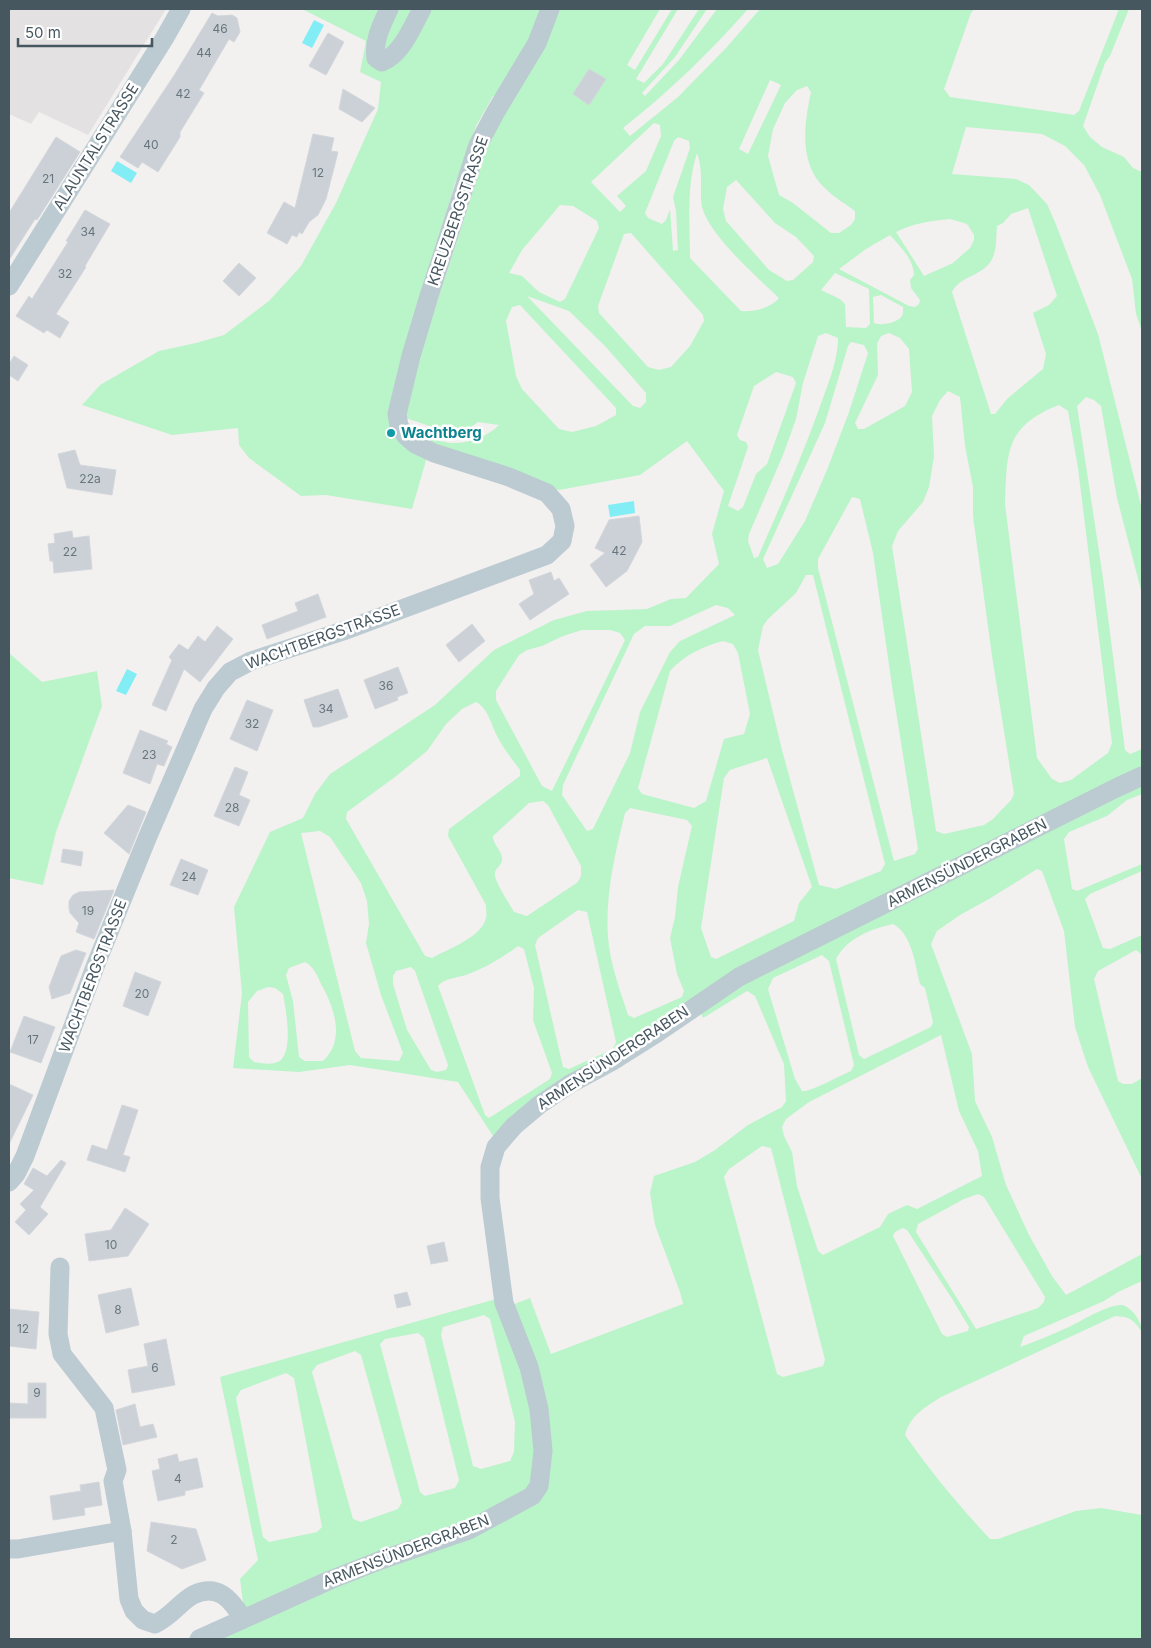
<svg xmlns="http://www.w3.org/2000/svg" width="1151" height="1648" viewBox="0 0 1151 1648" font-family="Inter,sans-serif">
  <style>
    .education { fill: #e4e1e2 }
    .green { fill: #baf4c9; fill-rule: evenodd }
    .water { fill: #83edf5 }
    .building { fill: #cbd1d6; stroke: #d3d7dc }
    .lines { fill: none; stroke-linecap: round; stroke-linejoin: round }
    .street { stroke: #bccad1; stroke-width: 19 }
    .culture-dot { fill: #0f9aa8; stroke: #fff; stroke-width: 2 }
    .labels { text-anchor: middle; stroke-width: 5; stroke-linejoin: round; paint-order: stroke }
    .number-label { font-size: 12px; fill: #67767e }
    .street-label { font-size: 15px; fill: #465760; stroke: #fff }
    .culture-label { font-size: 15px; font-weight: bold; fill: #0d838f; stroke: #fff; text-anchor: start }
  </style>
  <rect width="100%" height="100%" fill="#f3f0f0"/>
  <path class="education" d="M9,9H166L88,135L39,112L31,124L9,114Z"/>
  <g class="green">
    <path d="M302,9H660L627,65L635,70L672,9H678L636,79L644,83L663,64L699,9H707L675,57L642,93L645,96L679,60L717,9H748C710,52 669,92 623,128L630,136L678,97L726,48L760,9H974L971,13L944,89L950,97L1074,115L1079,111L1119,9H1129L1110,56L1105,63L1083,126L1090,137L1102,147L1124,157L1133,168L1142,172V331L1136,314L1132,279L1100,195L1084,165L1065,146L1042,134L966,127L952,174L1016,179L1029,185L1047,204L1055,222L1098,334L1142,509V594L1117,498L1101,406L1094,400L1086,397L1077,406L1103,578L1125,750L1130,754L1142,749V770L834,925L495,1139L458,1082L350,1065L299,1072L233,1068L242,994L234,907L270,832L303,818L315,794L330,774L435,705L494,650L554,620L587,611L647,609L671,599L686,598L719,564L712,534L724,491L687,441L640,475L559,490L482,464L422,438C432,438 441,442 451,443C468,444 487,437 499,425L478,422L464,432L450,433L406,418L405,401L487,148L508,105L493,96L476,126L463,167L455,183L443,224L394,432C402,449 410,451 427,457L412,509L326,495L301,496L249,458L239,445L238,428L172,435L82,405L100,385L159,351L196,343L224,335L269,301L301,266L336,203L378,109L381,82L360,72L366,41ZM770,80L781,85L748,154L739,149ZM807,86L811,92C804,125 798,165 827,190C835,198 846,204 855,211V219L851,225L839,233H831L793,203L779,195L768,156L773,129L785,103L797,90ZM654,123L660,125L661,136L646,171L617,196L626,206L620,212L591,182ZM678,137L689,141L690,148L673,197L676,211L678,250L673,251L670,209L666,220L662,224L648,218L645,213L674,141ZM697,153C704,173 699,189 702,207C709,235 757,277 779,298C771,308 754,312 741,311L690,258C690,224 686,187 697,153ZM736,180L775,223L796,237L814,256L813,262L793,280L787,281L769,270L726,221L723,209L727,187ZM560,205L573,206L597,221L599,228L565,299L560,302L539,292L522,276L509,273L522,250ZM1028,208L1057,296L1049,305L1033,313L1046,354L1043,369L1007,399L995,414H991L952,292C960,276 982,276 991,261C997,251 996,238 997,226L1003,223L1011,214ZM950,219L967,224L974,235V240L970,248L953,263L924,276L896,232C913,223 931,221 950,219ZM631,233L703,315L704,321L690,346L671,367L659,370L648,367L599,313L598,306L624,234ZM890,235C901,248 913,258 914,275L910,280L911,288L920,300L919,304L915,307L909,306L839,269L866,249ZM835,273L869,289L870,324L866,328L846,327L845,304L840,299L821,290ZM881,295L903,307C903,309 903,314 902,316C898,323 880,326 874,323L873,297ZM527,296L569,311L605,346L646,393V402L640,408L633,406ZM520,305L616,408V415L596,426L572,432L559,429L522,389L516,376L506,321L512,307ZM826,333L838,338C838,362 826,389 818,412C800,461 779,509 758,557L754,558L748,541L749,534L783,455L796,419L803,383L818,336ZM889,333L900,338L909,349L912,392L905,406L864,429H858L855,423L878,375L877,344L881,336ZM851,342L864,345L868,353L849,412L827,470L805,521L778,564L767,568L763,559L825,423L848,346ZM776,372L793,377L796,383L767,464L756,474L743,507L738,511L728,506L748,447L746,442L740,440L737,435L754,386ZM948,391L960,397L965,446L973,487V516L992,656L1014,794L1011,800L993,819L984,825L944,834L936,831L892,546L898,531L923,502L929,487L934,456L932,416L940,400ZM1059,405L1068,411L1078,468L1112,743L1108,753L1071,780L1060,783L1052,779L1037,758L1005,504C1007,452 1005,426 1059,405ZM852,497L860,499L873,553L892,686L918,849L915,854L894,861L818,568V559ZM806,575H813L885,864L881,871L836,889L819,885L782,750L758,650L763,626L768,619L796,593ZM716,605L728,608L735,615L680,641L670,652L640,712L630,753L593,829L587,831L562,795L563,785L634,634L645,626H670ZM582,630H610L620,633L625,640L552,791L542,786L496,700V691L519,655L527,650L542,646L563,636ZM723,641L733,644L738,653L750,714L744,734L724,739L706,801L694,808L642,794L638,788L670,671C686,654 702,647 723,641ZM476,702C488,708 491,724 497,736C503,748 512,759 520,770V776L449,829L448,836L486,905C486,909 487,914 486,918C482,937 448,949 432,958L425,956L346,819L347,812L395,777L427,751L446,724L462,709ZM767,758L812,887L799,903L794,921L716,959L711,957L701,928L724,778L730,770ZM543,801L548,805L581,866V876L578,882L527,916L514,912C510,904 493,881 495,872C497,867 503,864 502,858C501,849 493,845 493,836L529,803ZM630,808L687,820L692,826L678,887L675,917L670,938L677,974L684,991L682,997L634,1018L628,1015C620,990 610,964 608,937C605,894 615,854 625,813ZM320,831L330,837L361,883L367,901L369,924L366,943L381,995L403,1053L399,1061L361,1058L355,1051L301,833ZM578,910L587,912L616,1042L613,1049L569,1069L563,1067L535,945L538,938ZM518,946L524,949L534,988L533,1020L552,1073L550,1079L489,1118L485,1115L438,986C445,978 456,978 466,975C485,968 502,958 518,946ZM305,962C314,967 317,975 321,984C334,1007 346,1040 323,1061H305L299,1057L293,1001L286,975L289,968ZM411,967L415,971L448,1065L446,1070L437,1072L431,1070L407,1030L393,984V976L396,971ZM268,987L275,988L283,994C286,1010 293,1048 281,1060C274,1066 261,1063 254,1062L249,1057L248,1002L257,991Z"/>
    <path d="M9,653L42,682L97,671L102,706L56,832L43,885L9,878Z"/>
    <path d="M1142,781V794L1127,800L1107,816L1069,832L1064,839L1072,889L1077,891L1142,864V871L1090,894L1085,899L1103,948L1110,949L1142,935V958L1141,954L1136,950L1098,971L1094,979L1118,1081L1123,1084H1132L1142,1078V1179L1088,1067L1075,1027L1064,931L1042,871L1037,869L989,899L960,915L937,931L931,944L972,1054L975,1101L992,1137L1006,1185L1029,1235L1052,1276L1066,1295L1142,1254V1281L1118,1292L1104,1301L1024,1336L1020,1347C1037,1341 1055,1333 1071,1326C1083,1320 1109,1304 1122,1305C1132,1307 1142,1322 1142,1332C1133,1319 1130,1317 1115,1316L941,1397C924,1408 911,1415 905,1435C931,1472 959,1506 990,1539H998L1076,1511L1101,1508L1142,1515V1639H221L246,1627L240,1579L258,1560L220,1377L496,1299L499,1310L530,1298L551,1354L683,1304L680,1292L655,1225L650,1193L654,1176L695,1162L715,1150L748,1125L782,1107L786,1101L784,1064L755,996L747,991L703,1018L700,1011L742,982ZM893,924C912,934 915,964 920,984L925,988L933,1022L931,1027L864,1059L859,1055L836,959C847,938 871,929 893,924ZM822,955L829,961L854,1065L851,1071C841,1075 809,1093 802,1091L795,1079L768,989L773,978ZM941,1035L959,1111L978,1151L982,1176L917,1209L907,1205L888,1214L880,1227L823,1255L818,1251L797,1186L792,1152L784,1136L782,1127L786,1119L809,1102ZM762,1146L771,1148L825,1360L823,1366L783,1377L777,1374L724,1177L729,1169ZM978,1194L984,1197L1045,1297L1044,1302L1038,1308L976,1329L916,1232L918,1224L964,1199ZM903,1228L907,1230L951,1297L969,1327L968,1331L947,1337L942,1334L893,1236L895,1232ZM484,1315L490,1319L515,1422L514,1452L510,1461L481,1469L473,1466L441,1335L443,1327ZM418,1333L424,1338L459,1480L455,1488L425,1496L420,1492L380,1344L385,1339ZM355,1351L361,1355L402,1502L398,1509L361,1522L353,1519L312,1372L317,1365ZM286,1373L294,1378L322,1527L317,1532L269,1542L263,1537L236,1398L241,1390Z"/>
  </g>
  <g class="water">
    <path d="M314,20L324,25L312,48L302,43Z"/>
    <path d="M117,161L137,173L131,183L111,171Z"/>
    <path d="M634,501L635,513L610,517L608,505Z"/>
    <path d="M127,669L137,674L126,695L116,691Z"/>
  </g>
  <g class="building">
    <path d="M212,13L218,16L232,15L237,18L240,32L234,42L229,39L199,90L204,93L180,132V137L158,172L142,162L138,168L120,157L175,74Z"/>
    <path d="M328,33L344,42L326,75L309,66Z"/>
    <path d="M589,69L606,79L589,105L573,94Z"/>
    <path d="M343,89L375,108L362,122L339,109Z"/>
    <path d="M313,134L334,138L331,151L338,152L326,199L318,215L309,222L302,234L299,232L297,237L292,235L287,244L267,233L284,202L295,208Z"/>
    <path d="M56,137L80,152L37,220L35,219L9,260V213Z"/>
    <path d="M85,210L110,224L85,266L86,267L56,314L69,322L60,338L47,330L44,333L16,316L29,296L32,299L68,242L66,241Z"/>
    <path d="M239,263L256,278L239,296L223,281Z"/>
    <path d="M14,356L28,365L18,381L9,375V364Z"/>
    <path d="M75,450L80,465L116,470L112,495L67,488L58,454Z"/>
    <path d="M639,516L642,542L627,571L606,587L590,565L605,553L595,548L609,520Z"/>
    <path d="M72,531L73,538L89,536L92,569L54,573L53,561H50L48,544L55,543L54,534Z"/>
    <path d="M551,572L554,581L559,578L569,594L530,620L519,604L534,594L529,580Z"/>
    <path d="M318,594L326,617L267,639L262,625L298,611L295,603Z"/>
    <path d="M472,624L485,641L459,662L446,645Z"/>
    <path d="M217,626L233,639L200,682L184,669L166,711L152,705L172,660L169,657L179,644L188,650L198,636L205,642Z"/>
    <path d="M398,667L408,693L397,697L398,700L375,709L364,680Z"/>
    <path d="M338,689L348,717L319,727H313L304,700Z"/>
    <path d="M247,700L273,710L257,751L230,739Z"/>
    <path d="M140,730L168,741L166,744L172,747L164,766L157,764L150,784L123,773Z"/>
    <path d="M235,767L248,772L239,795L250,800L239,826L214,816Z"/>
    <path d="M128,805L146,812L129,854L104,833Z"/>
    <path d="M63,849L83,852L81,866L61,862Z"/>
    <path d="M181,859L208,870L198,895L170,885Z"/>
    <path d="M114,890L94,939L76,932L79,923L70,913L69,908V901L73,895L79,892Z"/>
    <path d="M76,950L86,953L70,993L52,999L49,987L61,956Z"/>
    <path d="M135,972L161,982L148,1016L123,1006Z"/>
    <path d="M24,1016L55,1027L41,1063L10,1052Z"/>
    <path d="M9,1084L33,1095L9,1144Z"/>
    <path d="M122,1105L138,1110L123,1155L130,1157L125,1172L87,1160L92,1145L107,1150Z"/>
    <path d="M61,1160L66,1163L40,1207L48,1214L29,1235L15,1222L26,1210L20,1204L34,1190L24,1184L33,1168L47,1176Z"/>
    <path d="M125,1208L149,1224L128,1256L89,1261L85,1234L111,1230Z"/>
    <path d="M444,1242L448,1261L431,1264L427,1246Z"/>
    <path d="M131,1288L139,1325L106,1333L98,1295Z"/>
    <path d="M407,1292L411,1305L397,1308L394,1295Z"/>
    <path d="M9,1309L39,1312L36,1349L9,1346Z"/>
    <path d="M166,1339L175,1385L132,1393L128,1370L148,1366L144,1344Z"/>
    <path d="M28,1383H46V1418H9V1403L28,1404Z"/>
    <path d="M135,1404L140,1427L153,1424L157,1437L123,1445L116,1410Z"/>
    <path d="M177,1454L179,1462L197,1458L203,1487L185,1491V1495L158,1501L152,1471L160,1469L158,1459Z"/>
    <path d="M99,1482L102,1505L84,1508L85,1515L53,1520L50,1496L81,1491L80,1485Z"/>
    <path d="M151,1522L196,1529L206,1560L182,1569L147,1551Z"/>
  </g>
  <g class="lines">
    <g class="street">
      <path d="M389,9C382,24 373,41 376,58L382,62C402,54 412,27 422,9"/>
      <path d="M9,286L164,39L181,9"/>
      <path d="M9,1182L16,1174L25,1156L96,964L148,836L203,709L216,688L230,672L251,661L343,631L547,555L562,541L565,526L561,509L547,493L509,477L434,453L415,444L406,436L399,426L397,414L411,356L429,296L478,145L495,113L537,43L550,9"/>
      <path d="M60,1267L58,1334L62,1354L104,1408L117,1470L113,1481L122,1531L129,1599L134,1611L143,1620L155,1624C172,1616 180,1602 193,1595C218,1583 231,1599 243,1619"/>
      <path d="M9,1549H18L122,1531"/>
      <path d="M199,1639L330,1580L381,1560L469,1530L532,1496L539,1486L543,1451L539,1409L529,1367L504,1303L490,1198V1167L496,1147L514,1126L539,1105L570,1084L611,1062L657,1033L739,977L1116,788L1142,776"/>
    </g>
  </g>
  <circle class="culture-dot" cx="391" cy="433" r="5"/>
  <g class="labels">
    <g class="number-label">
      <text x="220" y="33">46</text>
      <text x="204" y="57">44</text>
      <text x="183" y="98">42</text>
      <text x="151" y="149">40</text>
      <text x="318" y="177">12</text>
      <text x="48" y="183">21</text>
      <text x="88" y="236">34</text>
      <text x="65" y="278">32</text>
      <text x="90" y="483">22a</text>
      <text x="619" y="555">42</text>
      <text x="70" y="556">22</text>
      <text x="386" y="690">36</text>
      <text x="326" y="713">34</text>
      <text x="252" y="728">32</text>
      <text x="149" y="759">23</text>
      <text x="232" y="812">28</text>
      <text x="189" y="881">24</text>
      <text x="88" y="915">19</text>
      <text x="142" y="998">20</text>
      <text x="33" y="1044">17</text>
      <text x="111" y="1249">10</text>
      <text x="118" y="1314">8</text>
      <text x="23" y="1333">12</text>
      <text x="155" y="1372">6</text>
      <text x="37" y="1397">9</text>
      <text x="178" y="1483">4</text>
      <text x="174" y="1544">2</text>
    </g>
    <g class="street-label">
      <text transform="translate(96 147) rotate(-58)" y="5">ALAUNTALSTRASSE</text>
      <text transform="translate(458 211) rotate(-71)" y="5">KREUZBERGSTRASSE</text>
      <text transform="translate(323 637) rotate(-20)" y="5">WACHTBERGSTRASSE</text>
      <text transform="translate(967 863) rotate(-27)" y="5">ARMENSÜNDERGRABEN</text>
      <text transform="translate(93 976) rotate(-69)" y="5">WACHTBERGSTRASSE</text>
      <text transform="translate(613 1058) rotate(-33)" y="5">ARMENSÜNDERGRABEN</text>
      <text transform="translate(406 1551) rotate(-21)" y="5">ARMENSÜNDERGRABEN</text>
    </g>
    <g class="culture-label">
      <text x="401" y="438">Wachtberg</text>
    </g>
  </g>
  <rect width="1151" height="1648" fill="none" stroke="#465760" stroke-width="20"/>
  <path d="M18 38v8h134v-8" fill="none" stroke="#465760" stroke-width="2.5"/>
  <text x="25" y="38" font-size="15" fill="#465760" stroke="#ffffff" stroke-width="4" paint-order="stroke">50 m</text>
</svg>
